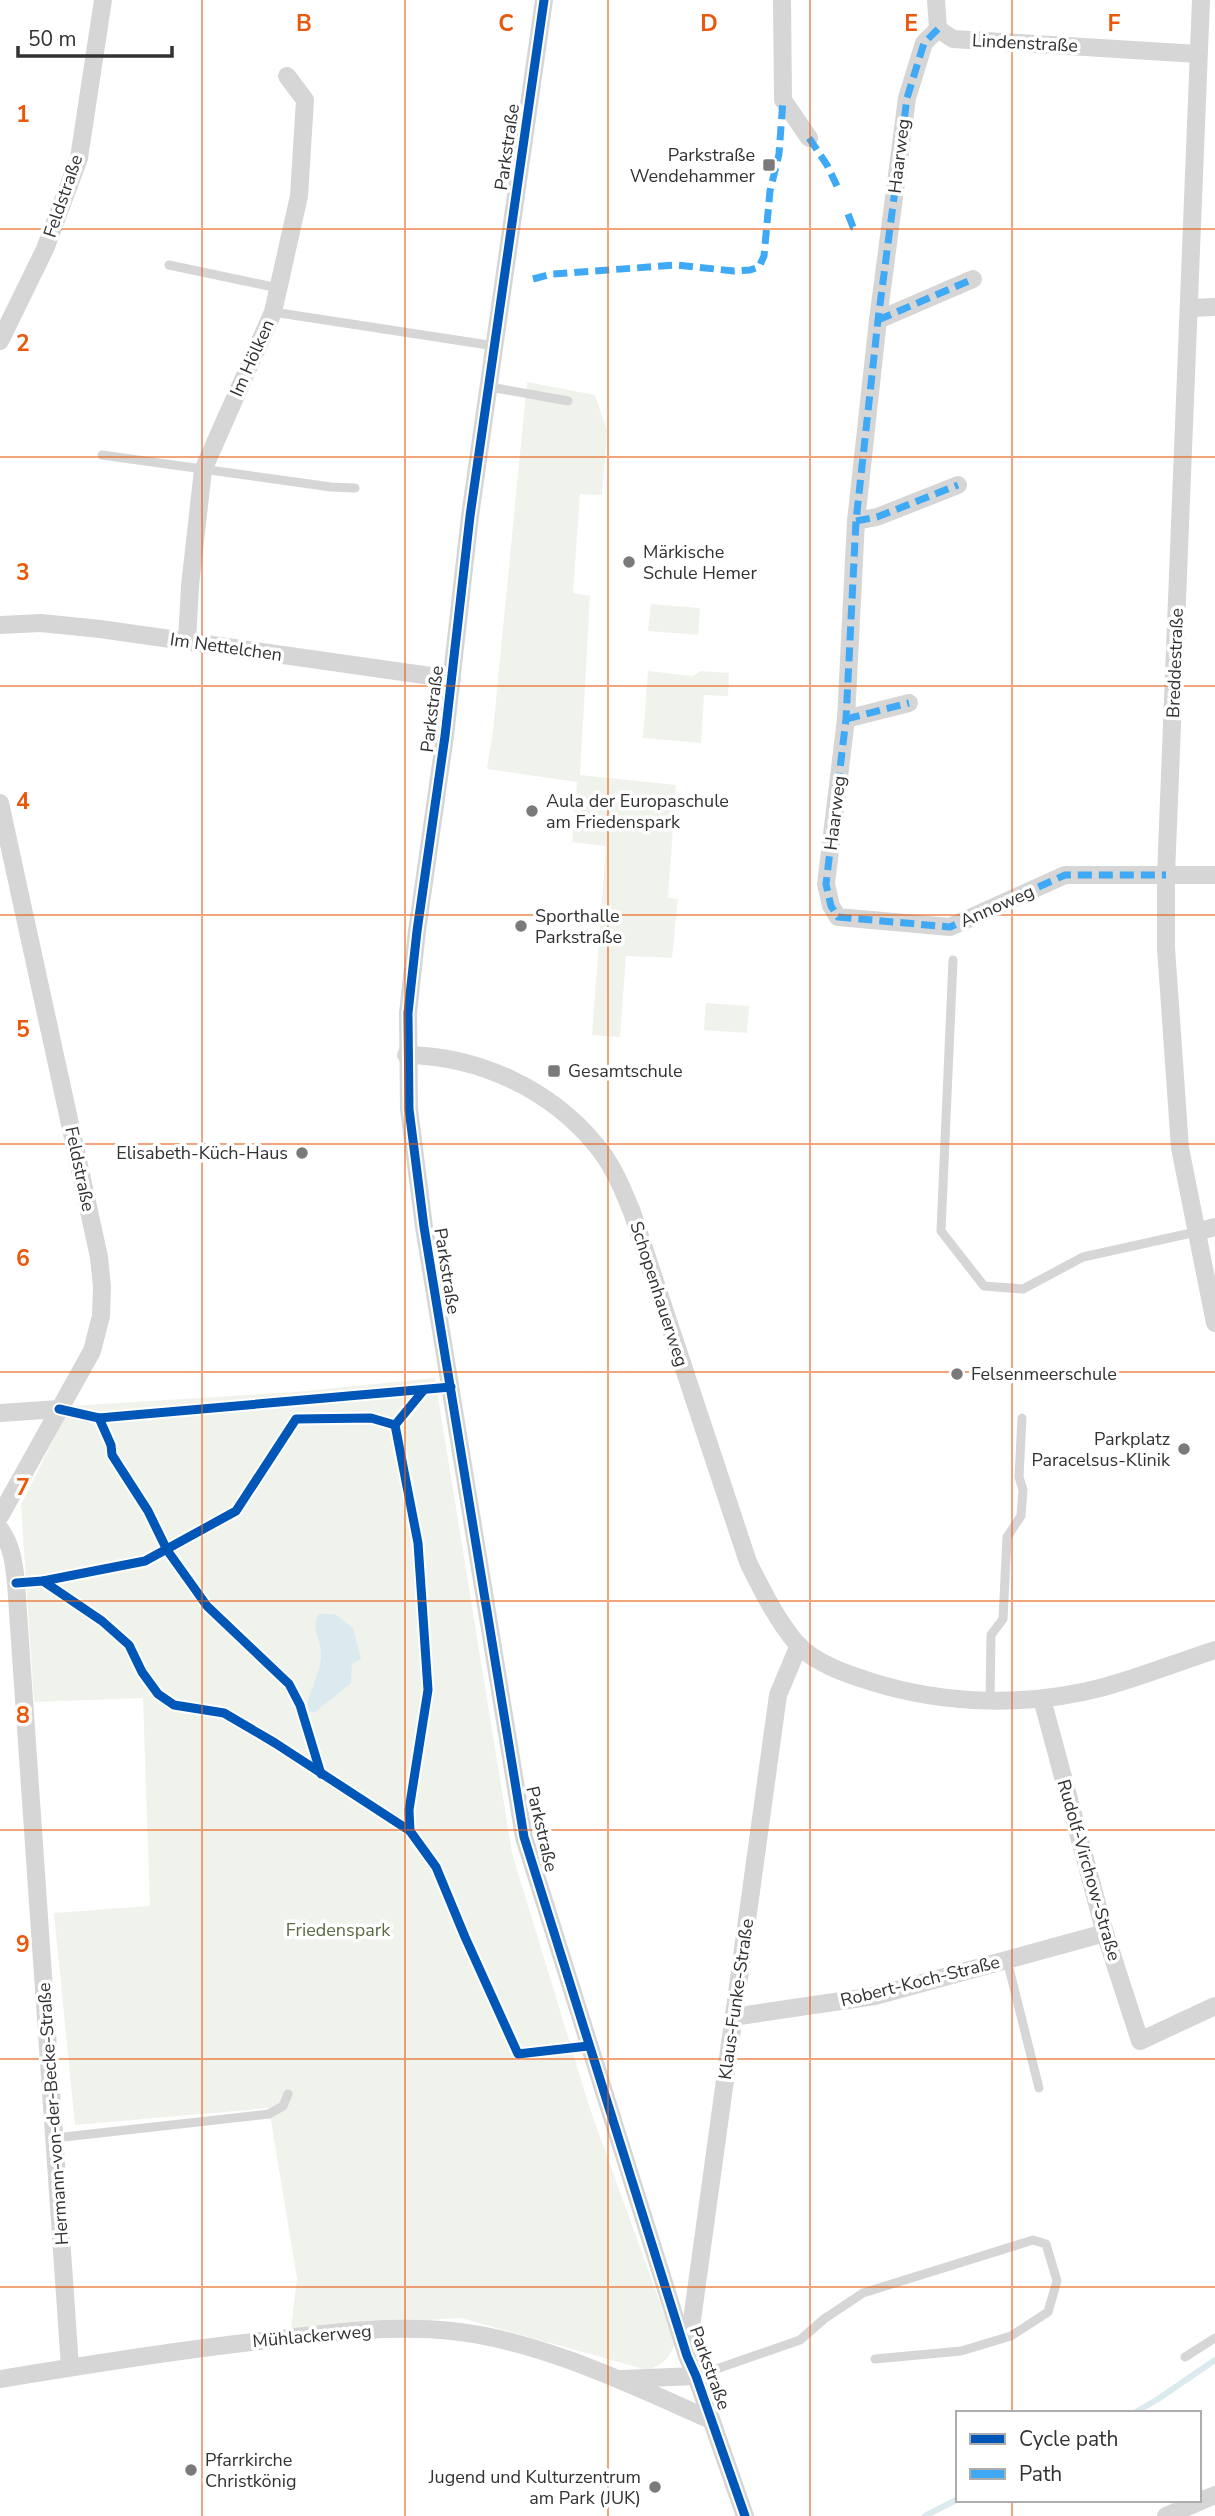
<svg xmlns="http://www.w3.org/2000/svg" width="1215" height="2516" viewBox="0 0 1215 2516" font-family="'Nunito Sans',sans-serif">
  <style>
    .green { fill: #f0f3ec }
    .water { fill: #dbeaee }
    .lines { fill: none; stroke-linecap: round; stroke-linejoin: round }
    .stream { stroke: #dbeaee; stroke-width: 6 }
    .service { stroke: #d6d6d6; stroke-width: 9 }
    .minor { stroke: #d6d6d6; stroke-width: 18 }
    .quiet { stroke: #3fa9f5; stroke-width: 7; stroke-dasharray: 14 7; stroke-linecap: butt }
    .cycleway-casing { stroke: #fff; stroke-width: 13 }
    .cycleway { stroke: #0057b8; stroke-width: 9 }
    .grid { fill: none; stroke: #e8590c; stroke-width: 2; stroke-opacity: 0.55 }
    .poi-dot { fill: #7a7a7a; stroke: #fff; stroke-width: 2.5 }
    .labels { text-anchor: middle; stroke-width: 7; stroke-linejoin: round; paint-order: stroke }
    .street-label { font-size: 18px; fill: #323232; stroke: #fff }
    .poi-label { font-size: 18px; fill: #323232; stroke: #fff; text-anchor: start }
    .park-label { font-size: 18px; fill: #5b6c42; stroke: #fff }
    .grid-label { font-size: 23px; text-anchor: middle; font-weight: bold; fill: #e8590c; stroke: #fff; stroke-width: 7; stroke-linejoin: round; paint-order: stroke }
  </style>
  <rect width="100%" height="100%" fill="#fff"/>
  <g class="green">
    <path d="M527,382L595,395L607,430L602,495L580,494L573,593L590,596L580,775L676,785L668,898L678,899L672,958L626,956L620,1037L592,1035L606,846L572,842L577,782L487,769L493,731Z"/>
    <path d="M651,604L700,608L698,635L648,631Z"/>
    <path d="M648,671L693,676L701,671L729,673L728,696L704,695L701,743L643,738Z"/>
    <path d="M706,1003L749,1006L747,1033L704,1030Z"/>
    <path d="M435,1378L512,1853L590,2109L675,2344C669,2359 662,2366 647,2370L461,2318L291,2329L297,2279L269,2108L75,2125L54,1913L150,1906L143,1698L34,1702L21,1505L70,1406L296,1392Z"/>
  </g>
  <path class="water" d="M318,1614H335L353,1628L361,1659L352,1664L351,1683L315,1712H308C306,1695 320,1676 321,1657C322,1638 311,1635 318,1614Z"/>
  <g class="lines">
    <g class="stream">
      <path d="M1134,2413L1158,2399L1215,2360"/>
      <path d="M925,2516L958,2499"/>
    </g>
    <g class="service">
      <path d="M169,265L278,288"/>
      <path d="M273,312L495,346"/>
      <path d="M490,387L568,401"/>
      <path d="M102,455L331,487L355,488"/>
      <path d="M953,960L941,1231L984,1286L1023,1289L1083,1257L1196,1232"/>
      <path d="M990,1700L991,1635L1003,1619L1007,1537L1021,1516L1023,1490L1019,1477L1022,1418"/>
      <path d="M1007,1960L1039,2088"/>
      <path d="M55,2138L269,2114L283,2106L288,2094"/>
      <path d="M1185,2357L1215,2338"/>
      <path d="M696,2376L800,2340L824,2319L863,2293L1033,2240L1046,2244L1057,2281L1048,2312L1011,2336L961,2351L875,2359"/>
    </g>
    <g class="minor">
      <path d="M544,0L470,516L445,736L417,931L408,1013L409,1109L424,1227L524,1837L687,2356L696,2376L745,2516"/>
      <path d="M782,0L783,100L809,138"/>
      <path d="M936,0L938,29L924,43L907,98L878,320L856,521L846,719L826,884L831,906L838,917L950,927L1065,875H1215"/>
      <path d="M1201,0L1166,875V948L1180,1148L1215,1323"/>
      <path d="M938,29L953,39L1198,54"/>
      <path d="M1189,308L1215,307"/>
      <path d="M878,320L973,279"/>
      <path d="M0,341L45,249L79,158L103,0"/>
      <path d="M856,521L877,517L958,485"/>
      <path d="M0,625L41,623L100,629L452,679"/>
      <path d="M187,641L190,586L203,470L273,312L299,196L305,100L287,76"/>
      <path d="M846,719L909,703"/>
      <path d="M0,803L99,1257L102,1287L101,1316L92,1351L0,1516"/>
      <path d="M406,1055C479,1056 550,1089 596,1145C613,1165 622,1188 632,1212L748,1562C762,1590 776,1619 797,1644C816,1664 847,1674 872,1682C946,1705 1029,1707 1104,1687C1141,1677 1178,1662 1215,1650"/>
      <path d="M1196,1232L1215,1227"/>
      <path d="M0,1413L59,1409"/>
      <path d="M0,1529C12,1546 14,1563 16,1583L70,2367"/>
      <path d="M1042,1699L1105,1933L1140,2041L1215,2006"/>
      <path d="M733,2017L875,1996L1105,1933"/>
      <path d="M688,2349L778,1695L799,1645"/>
      <path d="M0,2379C92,2364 185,2349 278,2339C335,2332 394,2325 452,2331C539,2340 632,2385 711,2420"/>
      <path d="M622,2379L696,2376"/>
      <path d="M1166,2516L1215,2495"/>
    </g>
    <g class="quiet">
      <path d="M938,29L924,43L907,98L878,320L856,521L846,719L826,884L831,906L838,917L950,927L1065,875H1166"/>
      <path d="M809,138L827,165L837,186"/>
      <path d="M848,214L853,227L860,228"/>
      <path d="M533,279L552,274L677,265L734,271L750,270L759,267L764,256L770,191L779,154L783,100"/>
      <path d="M878,320L973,279"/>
      <path d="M856,521L877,517L958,485"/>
      <path d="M846,719L909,703"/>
    </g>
    <g class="cycleway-casing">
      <g id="cycleway">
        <path d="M544,0L470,516L445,736L417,931L408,1013L409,1109L424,1227L524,1837L687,2356L696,2376L745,2516"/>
        <path d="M59,1409L99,1418L451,1387"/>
        <path d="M99,1418L111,1445L112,1455L148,1511L167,1550L207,1606L289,1684L300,1705L321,1774"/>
        <path d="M43,1581L145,1561L236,1511L296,1419L371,1418L395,1425"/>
        <path d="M16,1583L43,1581L102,1621L129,1645L142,1672L158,1694L174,1705L224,1713L275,1743L410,1831L409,1810L428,1690L418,1543L395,1425L423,1391"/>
        <path d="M410,1831L436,1867L465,1937L518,2054L588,2046"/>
      </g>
    </g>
    <use href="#cycleway" class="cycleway"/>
  </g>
  <path class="grid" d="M202,0V2516M405,0V2516M608,0V2516M810,0V2516M1012,0V2413M0,229H1215M0,457H1215M0,686H1215M0,915H1215M0,1144H1215M0,1372H1215M0,1601H1215M0,1830H1215M0,2059H1215M0,2287H1215M1012,2500V2516"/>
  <g class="poi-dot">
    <rect x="762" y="158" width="14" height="14" rx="3.5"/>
    <circle cx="629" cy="562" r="7"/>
    <circle cx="532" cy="811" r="7"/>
    <circle cx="521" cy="926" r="7"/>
    <rect x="547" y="1064" width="14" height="14" rx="3.5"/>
    <circle cx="302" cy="1153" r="7"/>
    <circle cx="957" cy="1374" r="7"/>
    <circle cx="1184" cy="1449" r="7"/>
    <circle cx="191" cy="2470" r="7"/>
    <circle cx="655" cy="2487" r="7"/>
  </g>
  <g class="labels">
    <g class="street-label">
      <text transform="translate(1025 43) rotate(3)" y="6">Lindenstraße</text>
      <text transform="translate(507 147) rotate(-82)" y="6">Parkstraße</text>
      <text transform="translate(899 156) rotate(-83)" y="6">Haarweg</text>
      <text transform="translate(63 196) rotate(-71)" y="6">Feldstraße</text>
      <text transform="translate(252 358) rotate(-66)" y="6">Im Hölken</text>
      <text transform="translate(226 647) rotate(8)" y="6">Im Nettelchen</text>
      <text transform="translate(1175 663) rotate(-88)" y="6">Breddestraße</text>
      <text transform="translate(432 709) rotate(-83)" y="6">Parkstraße</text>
      <text transform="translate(835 813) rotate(-83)" y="6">Haarweg</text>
      <text transform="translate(997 906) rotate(-24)" y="6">Annoweg</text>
      <text transform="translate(80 1169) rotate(78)" y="6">Feldstraße</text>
      <text transform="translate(447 1271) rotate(81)" y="6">Parkstraße</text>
      <text transform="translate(659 1294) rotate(72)" y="6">Schopenhauerweg</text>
      <text transform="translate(542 1829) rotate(77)" y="6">Parkstraße</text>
      <text transform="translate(1089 1870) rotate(74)" y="6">Rudolf-Virchow-Straße</text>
      <text transform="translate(920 1981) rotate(-14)" y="6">Robert-Koch-Straße</text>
      <text transform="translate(736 1999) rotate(-82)" y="6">Klaus-Funke-Straße</text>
      <text transform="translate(53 2114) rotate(-94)" y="6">Hermann-von-der-Becke-Straße</text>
      <text transform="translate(312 2336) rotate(-5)" y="6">Mühlackerweg</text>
      <text transform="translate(710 2368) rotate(70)" y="6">Parkstraße</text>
    </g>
    <g class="poi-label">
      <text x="755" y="161" text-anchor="end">Parkstraße<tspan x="755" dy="21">Wendehammer</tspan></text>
      <text x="643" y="558">Märkische<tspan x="643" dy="21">Schule Hemer</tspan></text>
      <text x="546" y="807">Aula der Europaschule<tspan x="546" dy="21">am Friedenspark</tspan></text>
      <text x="535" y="922">Sporthalle<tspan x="535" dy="21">Parkstraße</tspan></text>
      <text x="568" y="1077">Gesamtschule</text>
      <text x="288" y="1159" text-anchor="end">Elisabeth-Küch-Haus</text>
      <text x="971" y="1380">Felsenmeerschule</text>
      <text x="1170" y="1445" text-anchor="end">Parkplatz<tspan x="1170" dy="21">Paracelsus-Klinik</tspan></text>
      <text x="205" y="2466">Pfarrkirche<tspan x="205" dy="21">Christkönig</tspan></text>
      <text x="641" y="2483" text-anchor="end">Jugend und Kulturzentrum<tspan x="641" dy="21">am Park (JUK)</tspan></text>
    </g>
    <g class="park-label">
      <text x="338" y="1936">Friedenspark</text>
    </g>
  </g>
  <g class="grid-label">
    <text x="304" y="31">B</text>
    <text x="506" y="31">C</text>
    <text x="709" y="31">D</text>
    <text x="911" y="31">E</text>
    <text x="1114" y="31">F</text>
    <text x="23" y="122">1</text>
    <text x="23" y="351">2</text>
    <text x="23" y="580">3</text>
    <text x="23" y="809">4</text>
    <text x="23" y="1037">5</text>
    <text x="23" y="1266">6</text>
    <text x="23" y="1495">7</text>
    <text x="23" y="1723">8</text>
    <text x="23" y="1952">9</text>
  </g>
  <rect x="956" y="2411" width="245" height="91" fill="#ffffff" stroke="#adadad" stroke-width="2"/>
  <rect x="970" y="2434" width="35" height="10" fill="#0057b8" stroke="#adadad" stroke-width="2"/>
  <text x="1019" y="2446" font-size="21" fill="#323232">Cycle path</text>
  <rect x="970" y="2469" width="35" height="10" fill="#3fa9f5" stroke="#adadad" stroke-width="2"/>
  <text x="1019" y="2481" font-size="21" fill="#323232">Path</text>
  <path d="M18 46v10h154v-10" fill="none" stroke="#323232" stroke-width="3.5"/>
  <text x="28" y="46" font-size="21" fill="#323232" stroke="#ffffff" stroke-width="5" paint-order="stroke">50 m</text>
</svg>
